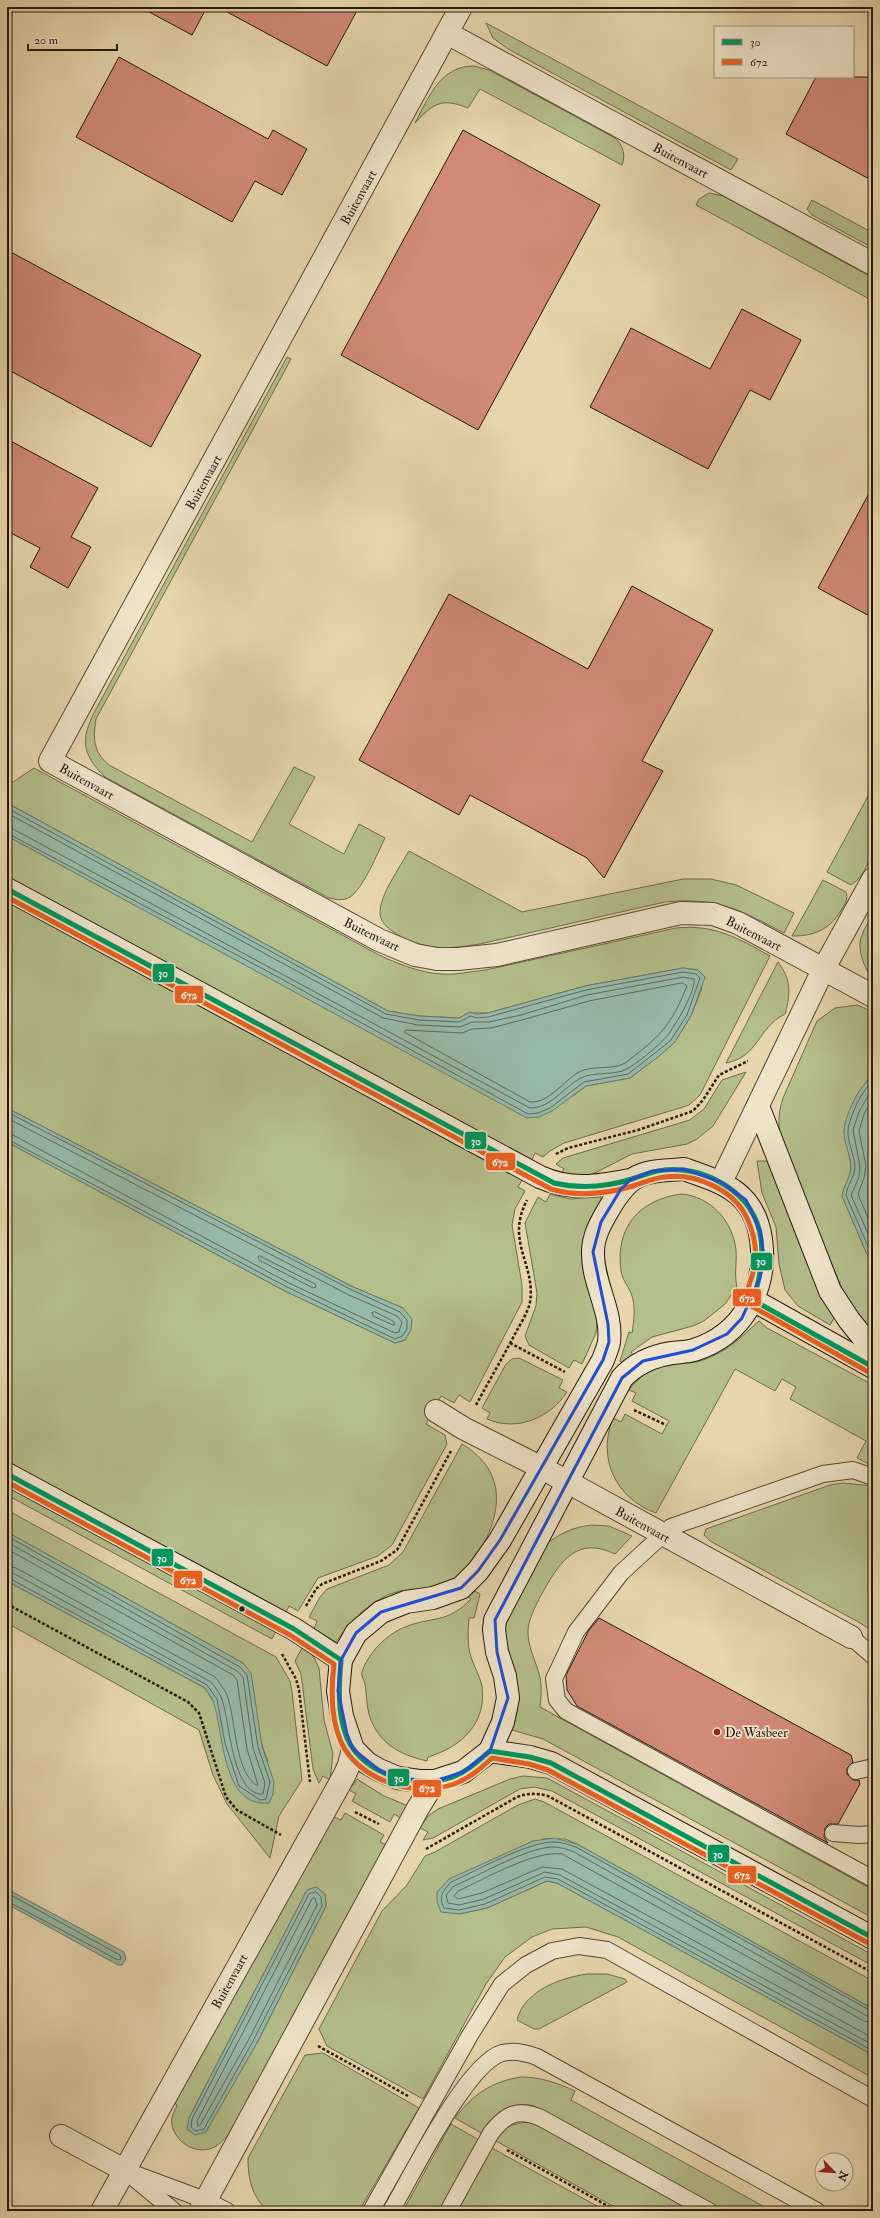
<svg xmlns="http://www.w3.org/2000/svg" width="880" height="2218" viewBox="0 0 880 2218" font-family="'IM FELL Double Pica',serif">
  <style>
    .green { fill: #b4be8b; stroke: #6c6c4d; fill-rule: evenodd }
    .water { fill: #97b9a9; stroke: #69796b }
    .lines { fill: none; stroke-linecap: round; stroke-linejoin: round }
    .shore { stroke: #5e695c; stroke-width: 1 }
    .building { fill: #d08a77; stroke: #24190f }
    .service-casing { stroke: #554836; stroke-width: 18 }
    .minor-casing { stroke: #554836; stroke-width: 24 }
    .secondary-casing { stroke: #24190f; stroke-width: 24 }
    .path { stroke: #24190f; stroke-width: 2.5; stroke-dasharray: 3 2; stroke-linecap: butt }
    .service { stroke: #efe4ca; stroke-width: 16 }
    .minor { stroke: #efe4ca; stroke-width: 22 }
    .secondary { stroke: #efe4ca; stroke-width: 22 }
    .bus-1-casing { stroke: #efe4ca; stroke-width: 8 }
    .bus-2-casing { stroke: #efe4ca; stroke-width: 8 }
    .bus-1 { stroke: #00965e; stroke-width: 5 }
    .bus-2 { stroke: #e86121; stroke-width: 5 }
    .marked { fill: none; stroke: #1d4ed8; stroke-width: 3; stroke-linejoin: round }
    .bus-dot { fill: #24190f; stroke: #efe4ca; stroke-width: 1.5 }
    .poi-dot { fill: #8f2418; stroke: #efe4ca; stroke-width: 1.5 }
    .labels { text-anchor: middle; stroke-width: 3.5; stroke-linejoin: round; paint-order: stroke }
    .street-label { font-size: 13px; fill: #24190f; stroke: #efe4ca }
    .poi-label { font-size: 13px; fill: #24190f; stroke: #efe4ca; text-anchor: start }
    .line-badge { stroke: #efe4ca; stroke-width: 1.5 }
    .badge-label { font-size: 11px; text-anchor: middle; font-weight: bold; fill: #fff }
  </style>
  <rect width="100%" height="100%" fill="#e7d6ad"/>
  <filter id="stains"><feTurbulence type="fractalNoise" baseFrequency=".005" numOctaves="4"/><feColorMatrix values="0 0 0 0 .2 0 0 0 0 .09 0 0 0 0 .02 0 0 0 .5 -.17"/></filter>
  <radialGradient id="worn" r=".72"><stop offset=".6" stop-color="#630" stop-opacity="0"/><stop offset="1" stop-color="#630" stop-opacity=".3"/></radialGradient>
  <g class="green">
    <path d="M486,23L738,159L731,170L508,49L493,38Z"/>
    <path d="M474,66L489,70L615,138C623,145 626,156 622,165L480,89L468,108C441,97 433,104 415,123C429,97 440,66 474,66Z"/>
    <path d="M709,193L723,196L873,278V301L696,205L699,199Z"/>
    <path d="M812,200L873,233V248L812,215L807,209Z"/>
    <path d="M287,357L291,359L96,719C93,738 93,752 109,765L252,842L294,767L315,777L289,824L344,854L359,824L385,838C378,852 363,889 350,897C343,901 337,900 329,898L105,777C82,754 80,740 95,711Z"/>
    <path d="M34,768L379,955C403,966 428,976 455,974C465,973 475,971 486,970L676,928C714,924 738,938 770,956L700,1095L689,1105L680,1108L564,1143L550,1151L543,1157L535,1153L531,1162L7,877V836L266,975L573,1096L586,1086L630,1078L674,1043L691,1016L702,988L698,970L683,968L585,986L488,1013H468L459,1018L419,1016L388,1011L7,803V786Z"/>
    <path d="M873,787C873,818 880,866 851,885L827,872Z"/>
    <path d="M409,851L522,912L683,879H711L736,885L794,913L784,933C738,909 718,897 665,902L480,944C465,946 450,949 434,947C419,946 381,932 380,914C379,896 400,867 409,851Z"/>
    <path d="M823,880L846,892C848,899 846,902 843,907C831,929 816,936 792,936Z"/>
    <path d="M7,900L522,1180L518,1187L525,1191L515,1209L512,1225L522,1285V1302L470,1402L459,1395L454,1403L441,1396L426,1424L445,1435L447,1444L392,1545L378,1556L318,1578L298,1611L289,1606L285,1614L7,1462V1142L285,1291L395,1343L405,1340L403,1308L353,1287L7,1108Z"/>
    <path d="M873,915V979C864,968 856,948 862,935C864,928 869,922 873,915Z"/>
    <path d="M778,962C791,979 791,993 785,1014C757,1028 759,1057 726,1063Z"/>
    <path d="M857,1005L873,1012V1077L867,1080L844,1130L851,1165L850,1174L842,1196L873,1268V1330L864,1323L846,1298L781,1142C778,1126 778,1113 783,1098L817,1021L835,1008Z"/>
    <path d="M746,1072L713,1126L697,1139L687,1144L632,1154L593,1174L583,1176L560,1175L564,1169L556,1164L563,1158L690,1120L704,1109L722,1080Z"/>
    <path d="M757,1161H767L834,1318L830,1325L798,1306L785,1290L779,1264L776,1227L762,1193Z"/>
    <path d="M550,1194L570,1199L600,1197L602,1200L591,1217L587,1227L597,1321L596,1333L582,1364L574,1360L569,1368L529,1345L525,1336L536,1306L537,1293L525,1223L538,1197L546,1202Z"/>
    <path d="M681,1194C710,1196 733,1221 736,1250C737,1263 734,1274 737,1287L725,1304L704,1321L693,1326L652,1337L631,1352L633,1355L625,1363L620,1361L629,1332L632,1333C634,1321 636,1305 631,1293C628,1286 622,1279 621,1271C615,1227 639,1200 681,1194Z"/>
    <path d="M759,1321L767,1328L873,1385V1466L857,1458L866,1441L790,1399L796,1387L782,1379L775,1391L735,1369L656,1513C615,1498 597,1458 613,1418L621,1422L625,1414L662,1434L669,1421L632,1401L636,1393L629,1390C638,1377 652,1366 669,1364C681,1363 692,1364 703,1360C728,1351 740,1338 759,1321Z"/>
    <path d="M519,1358L563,1380L559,1388L567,1392C550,1418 517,1432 487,1419L490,1413L482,1408L506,1364L512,1359Z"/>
    <path d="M462,1444C505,1470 503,1508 482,1547C477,1557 473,1568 464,1575C447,1588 426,1587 405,1590C375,1595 353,1618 336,1642L314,1629L317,1621L309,1617L320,1597L327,1589L389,1565L403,1552Z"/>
    <path d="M843,1483L873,1486V1632L862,1624L710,1541L704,1535L706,1529L830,1485Z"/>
    <path d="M7,1484L276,1631L272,1639L7,1495Z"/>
    <path d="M7,1510L276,1657L290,1681L292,1692L302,1780L279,1816L270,1858L227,1804L213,1775L199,1730L7,1623V1581L205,1688L213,1701L268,1761C262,1747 258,1733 256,1719C253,1698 257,1681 243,1663L7,1532Z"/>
    <path d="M592,1525L609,1526L632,1536L615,1554C578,1536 561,1560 544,1590C537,1603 530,1615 528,1629C527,1646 536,1661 540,1677C542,1687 541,1697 540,1707L873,1890V1918L543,1739L512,1730C528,1688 506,1665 505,1624L546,1544C561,1533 573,1527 592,1525Z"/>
    <path d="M475,1591L480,1594L474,1618H469C468,1631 467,1644 471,1657C474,1667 480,1676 482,1686C487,1724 461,1747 428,1757L427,1761C399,1755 377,1742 369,1714C366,1704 367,1694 365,1684C364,1680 361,1676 362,1672C368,1653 387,1634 405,1627C433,1616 447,1624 471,1599L468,1597Z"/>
    <path d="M303,1646L311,1652L319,1668L324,1720L333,1754L330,1780L323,1776L319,1783L313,1769L301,1674L295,1661Z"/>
    <path d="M523,1776L547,1778L873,1955V1966L552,1791L534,1787L520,1789L433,1838L423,1840L428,1832L420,1828L428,1816L438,1809L510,1779Z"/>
    <path d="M357,1779L384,1796L406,1805L407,1807L402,1819L394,1814L390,1822L352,1801L356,1794L349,1790Z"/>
    <path d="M535,1799L544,1802L873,1981V2009L577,1844L565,1839H543L459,1914L487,1908L547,1881L557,1883L873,2055V2078L618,1937L586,1927L552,1929L532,1937L505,1957L486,1984L423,2099L327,2046L319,2029L382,1911L407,1885L425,1856L435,1852L518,1805Z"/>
    <path d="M345,1813L384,1835L380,1842L388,1846L232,2135L229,2134C223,2140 218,2147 209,2149C191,2154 169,2137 172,2117C173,2113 176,2109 177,2105L173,2102L332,1816L341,1820ZM316,1887L325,1894L326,1906L257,2043L189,2118L307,1890Z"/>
    <path d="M587,1974H607L625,1979L627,1982L539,2029H534L517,2020C524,1991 560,1978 587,1974Z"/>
    <path d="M323,2053L419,2108L359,2211H268C252,2197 248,2179 248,2158L305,2055Z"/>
    <path d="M521,2077C541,2077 557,2083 575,2091L571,2100L772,2211H725L534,2106C510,2100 495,2114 483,2134L455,2118C474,2094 490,2082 521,2077Z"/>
    <path d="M528,2122L543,2128L695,2211H622L496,2141C502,2126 513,2124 528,2122Z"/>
    <path d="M451,2124L479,2140L441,2211H403Z"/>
    <path d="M490,2147L606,2211H456Z"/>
  </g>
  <g class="water">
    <path d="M7,803L388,1011L419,1016L459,1018L470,1012L477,1014L488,1013L585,986L683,968L698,970L705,977L691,1016L674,1043L658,1057L630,1078L586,1086L552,1111L539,1117L527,1118L7,836Z"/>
    <path d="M873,1077V1268L842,1196C843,1186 851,1177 851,1167C851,1155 843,1142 844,1130C845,1116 860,1083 873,1077Z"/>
    <path d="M7,1108L353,1287L403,1308L412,1319L411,1330L405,1340L395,1343L285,1291L7,1142Z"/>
    <path d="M7,1532L243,1663L251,1673L262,1746L274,1782L273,1794L269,1803C221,1808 224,1731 213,1701C212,1697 207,1692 205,1688L7,1581Z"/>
    <path d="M554,1838L577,1844L873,2009V2055L557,1883L547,1881L487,1908L459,1914L441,1912L437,1902V1892L449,1879L533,1841Z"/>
    <path d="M316,1887L325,1894L326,1906L257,2043L206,2132L195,2135L187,2129L189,2118L307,1890Z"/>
    <path d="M7,1889L124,1952L126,1959L122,1965H118L7,1904Z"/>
  </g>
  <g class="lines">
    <g class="shore">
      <path d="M7,808L386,1014L419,1020L459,1022L471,1016L477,1018L488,1017L586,990L683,972L696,974L700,978L687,1015L671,1040L655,1053L628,1074L584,1082L550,1108L538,1113L528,1114L267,971L7,833"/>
      <path d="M7,813L383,1018L418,1025L460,1027L472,1022H489L521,1015L587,995L683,977L694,979C696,991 675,1026 667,1036C661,1044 635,1065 627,1069C614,1076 595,1071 581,1078C563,1087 552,1108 530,1108L13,829L7,828"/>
      <path d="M683,983L687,986C674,1018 665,1032 638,1053C633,1056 628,1062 623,1064C611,1070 592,1065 579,1072C563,1081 550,1103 530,1102L404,1032L406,1030L462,1033L472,1029L491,1028L522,1020L589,1001Z"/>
      <path d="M873,1082C863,1086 849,1119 848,1130C847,1141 854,1154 855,1166C855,1177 847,1185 846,1195L873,1258"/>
      <path d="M873,1087L859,1112L853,1130L860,1166L859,1177L851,1195L873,1245"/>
      <path d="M873,1098L864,1114L859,1131L866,1166L864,1178L858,1194L873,1230"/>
      <path d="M7,1112L352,1290L400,1312L407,1320V1329L402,1336L395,1339L287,1287L7,1139"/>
      <path d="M7,1118L349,1295L397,1316L402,1322L399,1332L395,1333L289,1283L13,1135L7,1134"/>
      <path d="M260,1256L315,1284L316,1287L313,1288L259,1260L258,1257Z"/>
      <path d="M375,1312L393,1321L395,1325H393L373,1316L372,1313Z"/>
      <path d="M7,1536L240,1667L247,1675L258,1747L270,1782L266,1799L260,1800L239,1786L225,1743L217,1699L207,1685L7,1577"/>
      <path d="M7,1542L237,1671L243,1677L253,1748L265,1783L263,1794C231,1796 230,1717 221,1697C219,1692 214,1686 211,1682L13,1573L7,1572"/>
      <path d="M7,1549L233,1675L237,1680L247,1749L258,1785H256C234,1769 236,1719 227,1695C224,1689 219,1682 215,1677L16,1568L7,1566"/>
      <path d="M316,1892L321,1897L322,1906L253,2041L204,2129L196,2131L191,2127L192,2119L309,1894Z"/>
      <path d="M7,1893L120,1955L121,1959L118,1960L7,1901"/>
      <path d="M315,1898L317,1905L249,2039L200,2125L198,2126L197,2121L312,1899Z"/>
      <path d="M873,2012L576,1847C569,1845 562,1842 555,1842C529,1841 476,1871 451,1882C443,1891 438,1896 444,1908L459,1910L485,1904L545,1877L558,1879L873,2051"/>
      <path d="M873,2017L867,2016L574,1852C567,1849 560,1847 552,1847C526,1848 480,1875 454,1886L446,1895L448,1903L459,1905L484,1899L545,1872L560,1875L873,2045"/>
      <path d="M873,2023L864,2021L562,1854C534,1850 485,1879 458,1891L454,1896L458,1899L482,1893L542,1867L562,1869L873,2038"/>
    </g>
  </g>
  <g class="building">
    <path d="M140,7H207L192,35Z"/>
    <path d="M218,7H359L327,66Z"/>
    <path d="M119,57L268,139L273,130L307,149L282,195L255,181L232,222L76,137Z"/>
    <path d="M816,77H873V181L786,134Z"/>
    <path d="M463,130L600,205L478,430L341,355Z"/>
    <path d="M7,250L201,355L151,447L7,369Z"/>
    <path d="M742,309L801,340L770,400L750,390L708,469L590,407L631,328L710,369Z"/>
    <path d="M7,439L98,488L71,537L91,547L68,588L30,567L40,548L7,531Z"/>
    <path d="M873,486V618L818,588Z"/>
    <path d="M632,586L713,630L642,761L663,771L604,878L587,858L470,795L459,815L359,760L449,594L588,669Z"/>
    <path d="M599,1618L851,1755L853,1762L847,1768V1774L853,1780H859L860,1784L838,1824H829L825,1828L824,1837L828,1843L577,1706L567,1690L566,1675L589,1630Z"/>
  </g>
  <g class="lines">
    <g class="service-casing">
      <g id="service">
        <path d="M873,1477L853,1470L823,1474L671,1527L621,1573L576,1632L554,1679L557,1700L566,1711L873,1879"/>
        <path d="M851,1637L873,1656"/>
        <path d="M856,1771L873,1767"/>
        <path d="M833,1833L859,1835L873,1834"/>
        <path d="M124,2170L205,2200L227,2211"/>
        <path d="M135,2179L174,2211"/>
        <path d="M371,2211L470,2035L502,1984L526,1965L552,1951L579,1946L607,1950L873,2099"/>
        <path d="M391,2211C411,2177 466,2064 502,2053C514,2050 526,2053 537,2057L817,2211"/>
        <path d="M448,2211L491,2133C506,2114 517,2108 541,2118L709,2211"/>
      </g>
    </g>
    <g class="minor-casing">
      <g id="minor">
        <path d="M461,7L50,761L379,940L415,955L437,959H458L497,955L681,913L713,914L738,923L873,996"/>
        <path d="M447,33L873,264"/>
        <path d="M721,1182L823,970L873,879"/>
        <path d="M436,1411L463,1428L542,1468L851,1637"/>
        <path d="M61,2136L124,2170"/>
        <path d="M102,2211L344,1776L349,1765L353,1749"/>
        <path d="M200,2211L418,1808L435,1781"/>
      </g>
    </g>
    <g class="secondary-casing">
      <g id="secondary">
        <path d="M7,889L540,1177C571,1191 598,1186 630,1180"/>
        <path d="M758,1106L830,1291L849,1320L873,1350"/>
        <path d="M684,1169C724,1183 754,1192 761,1239C768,1289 742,1335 694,1350C687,1352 679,1352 672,1353C652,1356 636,1363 622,1378L495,1620L494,1630L497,1652L505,1676L508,1698L503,1722L490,1751L463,1772L435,1781H419L398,1778L379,1770L367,1763L353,1749L342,1716L338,1691L341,1660L356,1633L381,1612L406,1602L433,1598L461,1588L478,1571L500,1540L603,1360C605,1354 608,1348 609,1342C613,1312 592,1282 593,1252C593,1235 602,1221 610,1207C632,1170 644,1172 684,1169Z"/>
        <path d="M753,1300L873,1367"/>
        <path d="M7,1474L294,1629L341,1660"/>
        <path d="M490,1751L530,1757L551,1763L873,1938"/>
      </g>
    </g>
    <g class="path">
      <path d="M556,1154L568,1148L638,1130L693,1111L703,1100L719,1075L748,1061"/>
      <path d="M510,1343L565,1372"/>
      <path d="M476,1405C489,1381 503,1357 516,1332C521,1323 528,1312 530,1302C536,1264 505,1242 527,1200"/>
      <path d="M634,1410L666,1425"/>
      <path d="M7,1604L188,1702L199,1713L226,1797L237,1810L281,1835"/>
      <path d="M306,1606L316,1589L322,1584L381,1561L397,1550L451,1451"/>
      <path d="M282,1654L296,1679L299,1690L310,1782"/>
      <path d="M355,1812L379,1824"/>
      <path d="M426,1849L517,1797C528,1793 537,1793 548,1796L873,1973"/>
      <path d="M318,2046L408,2096"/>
      <path d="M507,2150L617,2211"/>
    </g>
    <use href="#service" class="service"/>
    <use href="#minor" class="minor"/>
    <use href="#secondary" class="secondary"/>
    <g class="bus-1-casing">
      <g id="bus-1">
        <path d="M7,889L554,1183C580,1189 606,1187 632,1179C642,1176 652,1171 664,1170C681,1168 701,1172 716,1180C767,1206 769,1251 753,1300L873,1367"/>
        <path d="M7,1474L294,1629L341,1660C339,1686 337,1714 347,1738C363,1775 417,1790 453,1777C468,1771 478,1761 490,1751L530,1757L551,1763L873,1938"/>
      </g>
    </g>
    <g class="bus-2-casing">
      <g id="bus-2">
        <path d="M7,897L551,1189C578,1197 606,1194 633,1186C643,1183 653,1178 665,1177C696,1173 734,1190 747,1218C754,1233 757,1250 755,1266C753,1276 743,1295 748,1304L870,1373"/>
        <path d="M7,1482L290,1635L334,1664C331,1689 330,1717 341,1742C359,1781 415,1798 454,1784C470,1778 480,1769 492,1758L529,1764L548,1770L870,1944"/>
      </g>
    </g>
    <use href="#bus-1" class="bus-1"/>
    <use href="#bus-2" class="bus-2"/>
  </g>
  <path class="marked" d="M684,1169L721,1182L746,1200L760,1230L764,1257L760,1278L742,1318L727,1334L693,1350L643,1361L622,1378L495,1620L497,1652L508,1698L490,1751L463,1772L435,1781L398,1778L379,1770L353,1749L347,1734L338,1691L341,1660L356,1633L381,1612L461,1588L478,1571L500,1540L603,1360L609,1342L608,1324L593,1252L601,1222L621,1189L630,1180L652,1171Z"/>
  <circle class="bus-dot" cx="242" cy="1609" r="3.5"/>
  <circle class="poi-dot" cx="717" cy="1732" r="4"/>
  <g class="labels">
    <g class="street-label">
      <text transform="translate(681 160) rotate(28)" y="5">Buitenvaart</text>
      <text transform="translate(358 197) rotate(-61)" y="5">Buitenvaart</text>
      <text transform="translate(203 482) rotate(-61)" y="5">Buitenvaart</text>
      <text transform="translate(87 781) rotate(29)" y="5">Buitenvaart</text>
      <text transform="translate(754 933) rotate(27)" y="5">Buitenvaart</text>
      <text transform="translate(372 934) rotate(26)" y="5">Buitenvaart</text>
      <text transform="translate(643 1524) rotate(29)" y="5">Buitenvaart</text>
      <text transform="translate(229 1981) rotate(-61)" y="5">Buitenvaart</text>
    </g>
    <g class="poi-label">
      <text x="725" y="1737">De Wasbeer</text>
    </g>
  </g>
  <g class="line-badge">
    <rect x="152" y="963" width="23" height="20" rx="4" fill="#00965e"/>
    <rect x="174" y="985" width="30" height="19" rx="4" fill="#e86121"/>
    <rect x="464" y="1131" width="23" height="19" rx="4" fill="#00965e"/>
    <rect x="485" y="1152" width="31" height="19" rx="4" fill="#e86121"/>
    <rect x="750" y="1252" width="23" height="19" rx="4" fill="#00965e"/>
    <rect x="732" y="1288" width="30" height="19" rx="4" fill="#e86121"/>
    <rect x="151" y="1548" width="23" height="19" rx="4" fill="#00965e"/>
    <rect x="173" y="1570" width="30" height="19" rx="4" fill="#e86121"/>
    <rect x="387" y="1768" width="23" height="19" rx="4" fill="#00965e"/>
    <rect x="412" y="1779" width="30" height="19" rx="4" fill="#e86121"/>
    <rect x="707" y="1844" width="23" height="19" rx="4" fill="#00965e"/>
    <rect x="727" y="1865" width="30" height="19" rx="4" fill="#e86121"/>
  </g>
  <g class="badge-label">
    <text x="163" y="977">30</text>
    <text x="189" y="999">672</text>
    <text x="476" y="1145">30</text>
    <text x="500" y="1166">672</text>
    <text x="761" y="1265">30</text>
    <text x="747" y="1302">672</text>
    <text x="162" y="1562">30</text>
    <text x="188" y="1584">672</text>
    <text x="399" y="1782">30</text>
    <text x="427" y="1792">672</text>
    <text x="718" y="1858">30</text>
    <text x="742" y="1879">672</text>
  </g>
  <rect width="880" height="2218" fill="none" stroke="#e7d6ad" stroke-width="24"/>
  <rect x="8" y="8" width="864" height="2202" fill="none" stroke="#24190f" stroke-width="2"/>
  <rect x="12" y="12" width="856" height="2194" fill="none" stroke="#24190f"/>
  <rect x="714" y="26" width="140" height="52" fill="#efe4ca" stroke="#9e937f"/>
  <rect x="722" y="39" width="20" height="6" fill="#00965e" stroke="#9e937f"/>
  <text x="750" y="46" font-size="12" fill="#24190f">30</text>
  <rect x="722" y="59" width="20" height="6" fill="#e86121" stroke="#9e937f"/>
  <text x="750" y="66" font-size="12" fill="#24190f">672</text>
  <g transform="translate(834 2172) rotate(115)"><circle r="19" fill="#efe4ca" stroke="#9e937f"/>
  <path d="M0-3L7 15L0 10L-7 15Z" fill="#8f2418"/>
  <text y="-6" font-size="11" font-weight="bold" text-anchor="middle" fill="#24190f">N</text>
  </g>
  <path d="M28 44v6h89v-6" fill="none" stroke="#24190f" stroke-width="2"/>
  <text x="34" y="44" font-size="12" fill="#24190f" stroke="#efe4ca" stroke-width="3" paint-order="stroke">20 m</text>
  <rect width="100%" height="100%" filter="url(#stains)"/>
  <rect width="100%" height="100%" fill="url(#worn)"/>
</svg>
